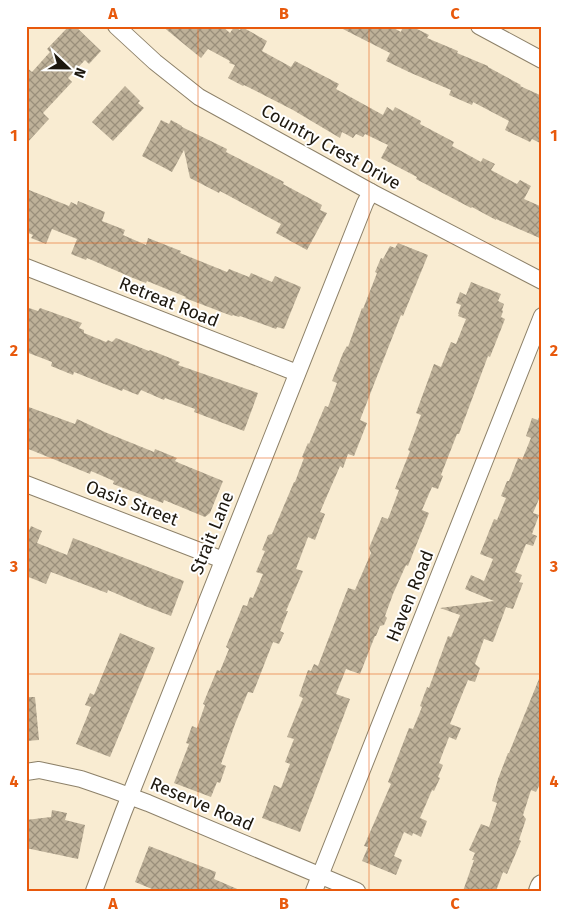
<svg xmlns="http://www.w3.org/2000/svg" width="568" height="917" viewBox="0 0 568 917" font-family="'Fira Sans',sans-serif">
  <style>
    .building { fill: url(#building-cross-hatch) }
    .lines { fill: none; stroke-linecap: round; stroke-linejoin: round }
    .street-casing { stroke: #8d8169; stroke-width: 18 }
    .secondary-casing { stroke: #8d8169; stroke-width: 24 }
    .street { stroke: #fff; stroke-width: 16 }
    .secondary { stroke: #fff; stroke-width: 22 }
    .grid { fill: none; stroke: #e8590c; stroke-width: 1; stroke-opacity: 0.55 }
    .labels { text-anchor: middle; stroke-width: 4; stroke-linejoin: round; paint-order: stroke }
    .street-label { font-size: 18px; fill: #1d180f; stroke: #fff }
    .neatline { fill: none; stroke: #e8590c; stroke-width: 2 }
    .grid-label { font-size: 16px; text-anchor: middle; font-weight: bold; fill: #e8590c }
  </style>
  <defs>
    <pattern id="building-cross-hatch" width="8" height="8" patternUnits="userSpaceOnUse" patternTransform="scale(1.25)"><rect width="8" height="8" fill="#beb199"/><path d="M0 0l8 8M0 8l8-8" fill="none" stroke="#9a8f7b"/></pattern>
  </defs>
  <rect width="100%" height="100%" fill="#f9ecd2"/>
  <g class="building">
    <path d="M69,26H75L101,51L89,64L85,60L68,78L72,82L43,113L49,119L26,144V67L32,72L50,52L47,49Z"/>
    <path d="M162,26H222L230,33L234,27L240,30L242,27L267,41L262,51L291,67L295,61L318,73L339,84L336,89L383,115L387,107L393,111L395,107L421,121L420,124L454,142L452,146L481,162L483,158L495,164L491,170L517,184L520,180L531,186L524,199L542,207V239L496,219V220L472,207L471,208L416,179L417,177L381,158L388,145L365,134L363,137L356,134L353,138L342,132L340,138L293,110L244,85L243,86L228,78L235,65L229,63L230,61L208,49L201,58Z"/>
    <path d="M337,26H390L401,32L403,26H411L429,35L427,38L458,51L457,53L488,66V67L521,85L520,86L542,96V144L532,139L530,142L505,130L509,121L473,102L472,105L449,95L451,90L411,73L386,61L390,53Z"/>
    <path d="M125,86L140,101L138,103L144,108L113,141L92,122Z"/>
    <path d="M161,120L169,124L171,120L182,126V127L227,149L226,152L284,182L283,184L322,205L320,210L327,213L307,250L276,233L281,224L220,191L219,193L190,178L184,150L172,172L142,156Z"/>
    <path d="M29,190L69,206L71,202L77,205L78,201L105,212L102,221L125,230L123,235L146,245L148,238L181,251L180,253L227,272L229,269L249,277L251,273L272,282L275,276L301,287L284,329L277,327L276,329L240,316L239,317L233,315L232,316L185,298L186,297L147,281L146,283L133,278L87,258L86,260L71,254L77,239L52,229L46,244L31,238L33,235L26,232V198Z"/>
    <path d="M398,243L428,255L403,316L401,315L392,338L360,420L367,423L354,456L348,454L343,468L340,466L320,512L325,514L315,540L308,537L296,569L303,571L286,611H288L280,631L284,633L279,644L273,642L253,693L248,692L235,724L221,764L226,766L220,783L217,782L211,797L174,783L189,744L186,743L192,726L197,728L205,705L203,704L217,670L220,671L229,649L226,647L243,605L247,606L250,597L253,598L263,574L256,572L265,551L262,550L268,535L272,534L294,482H295L304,458L302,457L308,443L309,444L325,406L328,407L337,383L332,381L343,353L347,346L348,347L362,308L363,309L377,273L375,272L381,258L383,259L390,246L395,248Z"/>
    <path d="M471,282L501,294L498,301L504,304L502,310L503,311L501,317L505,319L490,357L488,356L459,434H457L441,475L443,476L438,489L432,487L422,510L429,513L408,566L406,565L393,594L385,616L387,618L384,625L380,626L376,636H375L360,674L346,669L336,694L350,699L300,832L262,818L274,785L281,788L290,764L285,762L294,739L287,737L303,698L299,696L308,670L311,671L314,664L318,666L348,588L355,590L371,553L369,548L382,517L388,519L399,490L395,489L410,451L408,450L421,415L416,413L434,364L441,367L451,342L456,344L466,319L458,316L459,314H458L461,305L456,303L460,292L466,295Z"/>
    <path d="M26,307L38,311L40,308L82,323L79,328L84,330V333L106,342L108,340L112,342L116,338L149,351L150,350L180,362L178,365L258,393L244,431L194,412L195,409L165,398L164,400L141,390L138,395L123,389L122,391L74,372L73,375L51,366L52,362L26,352Z"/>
    <path d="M26,406L75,424L77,419L107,433L154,452L155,449L177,458L175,461L179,463L223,481L210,513L205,517L164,500L163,503L113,484L114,481L91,471L90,474L26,448Z"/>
    <path d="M541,412L542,413V492L533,513L539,515L532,534L537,536L533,546L526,544L515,572L522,575L519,582L523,583L513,609L506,607L493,642L484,639L475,664L480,668L475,682L468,680L450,724L461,728L456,740L449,737L439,763L443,765L438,777L440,778L434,791L432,790L420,818L427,821L421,837L413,833L412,836L404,832L394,856L402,860L396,875L362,861L368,847L364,846L391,784L388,782L409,728L413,729L422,707L420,706L427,687L429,688L448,636L451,637L460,615L440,608L494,601L465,589L471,575L484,581L493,559L480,554L494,519L497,520L506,498L501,496L507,481H509L518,458L522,460L531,438L526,436L532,418L538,420Z"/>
    <path d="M31,526L42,531L37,543L67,555L73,538L184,581L171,616L145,606L108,590L107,593L51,572L46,584L26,576V538Z"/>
    <path d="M120,633L155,648L110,757L76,744L91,707L85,705L90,693L94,695Z"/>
    <path d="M541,674L542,787L539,786L536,792L531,790L523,815L526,819L519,840L521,841L507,874L503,872L496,891H463L474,860H472L475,853L469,850L481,824L489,827L497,803L492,801L498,779L508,753H509Z"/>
    <path d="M26,697H35L39,740L26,741Z"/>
    <path d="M52,810L67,813L65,820L85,825L78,859L26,848V820L51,817Z"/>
    <path d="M149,846L216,872L214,879L242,891H157L135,882Z"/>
  </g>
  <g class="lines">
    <g class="street-casing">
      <g id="street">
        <path d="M116,26L155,62L199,97L371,192L542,281"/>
        <path d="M479,26L542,60"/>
        <path d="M26,267L297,373"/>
        <path d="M26,484L223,560"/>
        <path d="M26,772L39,770L81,779L113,790L148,803L357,891"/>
        <path d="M94,891L123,813L365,203L371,192"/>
        <path d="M314,891L542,316"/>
      </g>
    </g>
    <g class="secondary-casing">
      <path id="secondary" d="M540,891L542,886"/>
    </g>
    <use href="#street" class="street"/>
    <use href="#secondary" class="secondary"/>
  </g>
  <path class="grid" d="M198,26V891M369,26V891M26,243H542M26,458H542M26,674H542"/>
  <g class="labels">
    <g class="street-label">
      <text transform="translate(331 147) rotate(29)" y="6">Country Crest Drive</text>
      <text transform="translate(169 302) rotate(22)" y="6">Retreat Road</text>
      <text transform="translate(132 503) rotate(21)" y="6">Oasis Street</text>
      <text transform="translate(212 533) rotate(-68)" y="6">Strait Lane</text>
      <text transform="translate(410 596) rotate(-68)" y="6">Haven Road</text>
      <text transform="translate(202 804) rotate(23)" y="6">Reserve Road</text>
    </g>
  </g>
  <rect width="568" height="917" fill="none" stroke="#ffffff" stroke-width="55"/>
  <g transform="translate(68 68) rotate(112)" stroke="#ffffff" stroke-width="4" paint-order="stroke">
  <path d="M0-4L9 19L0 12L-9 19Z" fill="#1d180f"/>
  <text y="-8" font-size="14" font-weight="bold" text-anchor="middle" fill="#1d180f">N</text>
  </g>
  <rect x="28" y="28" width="512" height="862" class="neatline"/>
  <g class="grid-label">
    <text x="113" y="19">A</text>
    <text x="284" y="19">B</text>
    <text x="455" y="19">C</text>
    <text x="14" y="141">1</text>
    <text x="554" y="141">1</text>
    <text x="14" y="356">2</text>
    <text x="554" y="356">2</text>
    <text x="14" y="572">3</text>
    <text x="554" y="572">3</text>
    <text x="14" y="787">4</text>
    <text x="554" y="787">4</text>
    <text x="113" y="909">A</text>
    <text x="284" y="909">B</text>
    <text x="455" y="909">C</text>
  </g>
</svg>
